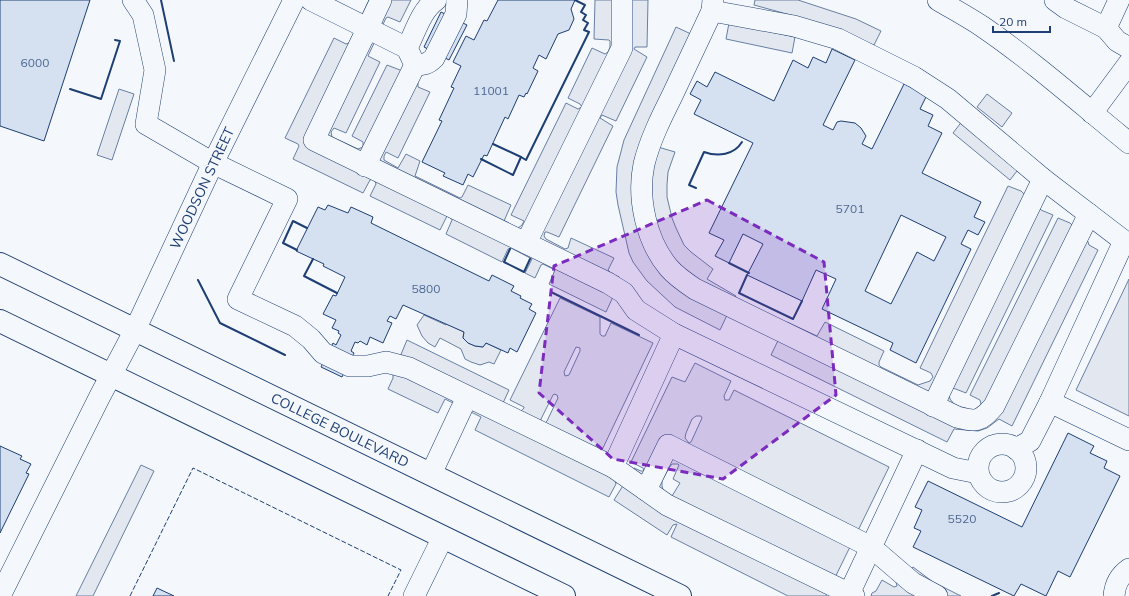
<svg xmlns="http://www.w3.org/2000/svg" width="1129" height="596" viewBox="0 0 1129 596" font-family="Mulish,sans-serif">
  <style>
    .parking { fill: #e3e8f0; stroke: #687fa3; fill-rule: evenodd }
    .building { fill: #d5e0f0; stroke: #1d3f73; fill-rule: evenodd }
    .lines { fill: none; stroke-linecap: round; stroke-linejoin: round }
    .minor-casing { stroke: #1d3f73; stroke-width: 22 }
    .major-casing { stroke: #1d3f73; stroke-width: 24 }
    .minor { stroke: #f4f7fb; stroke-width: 21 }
    .major { stroke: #f4f7fb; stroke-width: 22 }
    .fence { stroke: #1d3f73; stroke-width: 1; stroke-dasharray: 5 2; stroke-linecap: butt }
    .wall { stroke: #1d3f73; stroke-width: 2 }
    .marked { fill: #7b2cbf; fill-opacity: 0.2; stroke: #7b2cbf; stroke-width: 3; stroke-dasharray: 8 5; stroke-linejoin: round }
    .labels { text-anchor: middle; stroke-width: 3; stroke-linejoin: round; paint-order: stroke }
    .number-label { font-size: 12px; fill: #4b6792 }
    .street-label { font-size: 14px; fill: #1d3f73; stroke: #f4f7fb }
  </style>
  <rect width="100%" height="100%" fill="#f4f7fb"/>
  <g class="parking">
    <path d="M369,0H411L400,22L388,17L386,18L368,56L380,62L346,133L334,128L331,132L332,137L358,149L363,147V142L352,136L387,65L400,70L418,83V87L430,92L398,158L386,152L384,156V160L398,168L406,154L420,161L415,176L460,198L462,197L468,185L511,205L504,221L518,228L522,225L524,221L511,215L566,103L578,109L582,107L580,104L568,98L592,48L605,54L608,52L610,47V41L609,40L594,39L595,0H648L647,47H635L634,49L647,57L616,121L602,115L600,118L613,126L559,237L547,232H545L544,236L546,239L565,249L568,248L571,238L614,258L608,270L611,273L619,277L612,299L606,312L549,284L555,270L543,264L541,265L535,278L525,273L532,259L511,248L508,249L502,262L446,234L452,220V219L447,216L440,230L370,196L376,184L375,181L372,179L370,180L363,193L293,159L299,146L298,144L285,138L334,38L346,44L349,43Z"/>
    <path d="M755,0H798L856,19L881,31L874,45L794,16L754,5Z"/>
    <path d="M729,23L795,37L792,53L726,39Z"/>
    <path d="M676,27L691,34L641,142L675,152L668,172L667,185V197L672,218L676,228L684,245L691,252L713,269L707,279L736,296L720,330L675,307L647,281L633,262L629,253L618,205L616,192L617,167L624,140Z"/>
    <path d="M119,89L134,94L112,160L97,155Z"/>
    <path d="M987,94L1012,113L1002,127L977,107Z"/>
    <path d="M963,120L1020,167L1010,180L953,133Z"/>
    <path d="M1008,186L1021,191L1041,210L1053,215L966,393L953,388L949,394L950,399L954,404L965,409L974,410L979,406L981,404L980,400L970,395L1058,218L1070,223L1087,239L1089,245L1098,250L1012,426L999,419L987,428L978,431L954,429L947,442L771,355L787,322L817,336L825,322L884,351L879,362V365L881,367L918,385L930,381L933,377L931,373L920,368Z"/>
    <path d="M1129,279V416L1076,390Z"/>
    <path d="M560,298L600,317V334L602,336H605L611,323L653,343L602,450L606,453L616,484L609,497L475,430L481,417L445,399L438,413L388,389L393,378V375L402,352L407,340L509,390L503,403L518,412L521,411L524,408V407L510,400ZM576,347L580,348V351L569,375L565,376L564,372ZM554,394L557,395L558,398L547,421L545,423L541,422V419L553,395Z"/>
    <path d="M424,315L446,325L447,324L464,332L463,338L468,343L475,346L483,347L486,343L501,350L494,364L489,362L480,365L471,362L465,359L461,349L440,338L435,347L428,343L422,336L417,325Z"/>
    <path d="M695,363L731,381L724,396L725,400H729L734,390L889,467L826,596H788L671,537L677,524L673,525L667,535L614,500L634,468L641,471H644L643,468L631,462L672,377L685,382ZM696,416H701L702,418L691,442L689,443L685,438L686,433L692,419ZM672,464H678L679,465L673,479L680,483L672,496L663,490L662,486V481L669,468Z"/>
    <path d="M141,465L154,471L93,596H76Z"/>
    <path d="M913,567L933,582L961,596H871L872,593L876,591L882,580L894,587L897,586L896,582Z"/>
  </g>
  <g class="building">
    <path d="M0,0H90L44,141L0,126Z"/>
    <path d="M498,0H575L571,9L574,19L569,30L558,34L546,59L539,55L533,68L538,71L527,94L526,93L524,97L519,95L508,119L505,117L487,156L484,155L473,177L468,174L463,185L443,176L445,173L422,162L442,121L439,120L454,88L451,87L461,66L453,62L466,36L474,40L484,20L487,21Z"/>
    <path d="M441,12L467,25L449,60L424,47Z"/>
    <path d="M832,49L855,60L823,125L833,130L837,122L841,121L855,123L861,128L866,136L862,144L872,149L904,84L927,95L920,109L933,115L928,126L942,133L922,173L981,202L974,217L985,222L978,235L968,230L961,244L971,249L916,363L890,350L893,343L822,309L836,279L816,270L802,301L747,275L763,244L743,234L729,263L715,256L724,240L709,233L753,143L694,114L701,100L690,94L697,81L707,87L715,72L774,101L793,60L808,68L813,57L826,63ZM901,215L946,237L934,261L917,252L891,304L865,291Z"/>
    <path d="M328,205L348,213L351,207L373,217L371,223L489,281L492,275L514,286L511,291L521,296L520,298L532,304L529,309L536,313L517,352L510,348L508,353L486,343L483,347L475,346L468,343L463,338L464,332L403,305L396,319L390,316L387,321L392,323L383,343L370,337L367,345L360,341L358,343L355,342L351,351L354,353L342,377L321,367L333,343L336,345L341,335L338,333L339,331L332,328L336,320L323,314L333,295L336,296L345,277L323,266L324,264L296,251L318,207L325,210Z"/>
    <path d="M1068,433L1094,446L1090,453L1107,461L1104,468L1120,476L1070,577L1058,571L1046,596L1021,584L1014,596L913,547L921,531L914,528L922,510L915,507L928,481L1022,527Z"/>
    <path d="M0,446L22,456L20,459L31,464L26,473L29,474L0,533Z"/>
    <path d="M157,588L174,596H153Z"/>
  </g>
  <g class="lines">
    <g class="minor-casing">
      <g id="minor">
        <path d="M133,0L143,15L155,70L146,124L213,163L287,199L238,299L295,326L311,339L323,353L350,366H368L386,362L409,368L613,467L667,505L854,596"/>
        <path d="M311,0L407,48"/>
        <path d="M381,0L314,140L608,283L624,293L636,310L674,334L953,468L978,473"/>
        <path d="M713,0L712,11L794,26L838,39L914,77L948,99L1043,179L1124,241L1050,402"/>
        <path d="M938,0C953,9 968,17 983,27C1034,62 1081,104 1129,143"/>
        <path d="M1055,0L1066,8L1106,28"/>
        <path d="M1119,0L1106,28L1117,41L1129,48"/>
        <path d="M712,11C699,39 685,68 672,96C661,118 650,140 644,164C637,198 646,241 669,268C676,276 686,283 695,289L957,417C977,422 980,422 994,406L1089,214"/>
        <path d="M415,65C423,65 428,64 434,58L456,14L457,0"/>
        <path d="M1092,113L1129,63"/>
        <path d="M365,166L415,65L407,48C415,33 421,10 436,0"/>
        <path d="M526,243L622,48V0"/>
        <path d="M933,406L1043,179"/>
        <circle cx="1002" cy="468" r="24"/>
        <path d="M1016,449L1030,441L1050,402L1129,440"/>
        <path d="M613,467L674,334"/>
        <path d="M431,474L467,397"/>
        <path d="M646,490L668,445L871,547L913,583L937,596"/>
        <path d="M0,596L100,396L135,330L213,163L294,0"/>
        <path d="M414,596L443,537"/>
        <path d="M848,596L917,450"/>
        <path d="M1114,596C1115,584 1119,576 1129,569"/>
      </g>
    </g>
    <g class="major-casing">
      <g id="major">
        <path d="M0,264L680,596"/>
        <path d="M0,321L564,596"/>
      </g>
    </g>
    <use href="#minor" class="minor"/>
    <use href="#major" class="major"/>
    <path class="fence" d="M130,596L193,468L401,570L388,596"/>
    <g class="wall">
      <path d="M161,0L174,61"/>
      <path d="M70,89L101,99L120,41L115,40"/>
      <path d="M521,157L526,160L589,32L584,30L588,23L583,20L586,15L581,12L585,5L575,0"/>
      <path d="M481,159L513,175L521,157L493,144"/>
      <path d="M696,188L689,185L704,152C718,157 734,155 742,142"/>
      <path d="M510,249L504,262L524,272L530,259"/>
      <path d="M297,250L283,243L293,221L307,228"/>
      <path d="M313,259L304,276L337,293"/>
      <path d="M729,263L749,273"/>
      <path d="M747,275L739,293L793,319L802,301"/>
      <path d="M198,280L220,323L285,355"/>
      <path d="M551,292L639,335"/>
      <path d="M992,596L999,593"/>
    </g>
  </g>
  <path class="marked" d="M707,200L824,262L836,395L723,479L613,459L539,393L554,266Z"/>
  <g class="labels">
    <g class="number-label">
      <text x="35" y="67">6000</text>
      <text x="491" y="95">11001</text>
      <text x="850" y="213">5701</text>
      <text x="426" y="293">5800</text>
      <text x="962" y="523">5520</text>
    </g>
    <g class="street-label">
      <text transform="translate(202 188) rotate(-65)" y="5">WOODSON STREET</text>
      <text transform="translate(340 430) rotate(26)" y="5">COLLEGE BOULEVARD</text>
    </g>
  </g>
  <path d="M993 26v6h57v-6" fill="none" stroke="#1d3f73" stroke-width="2"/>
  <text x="999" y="26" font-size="12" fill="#1d3f73" stroke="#f4f7fb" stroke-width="3" paint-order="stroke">20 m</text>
</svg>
